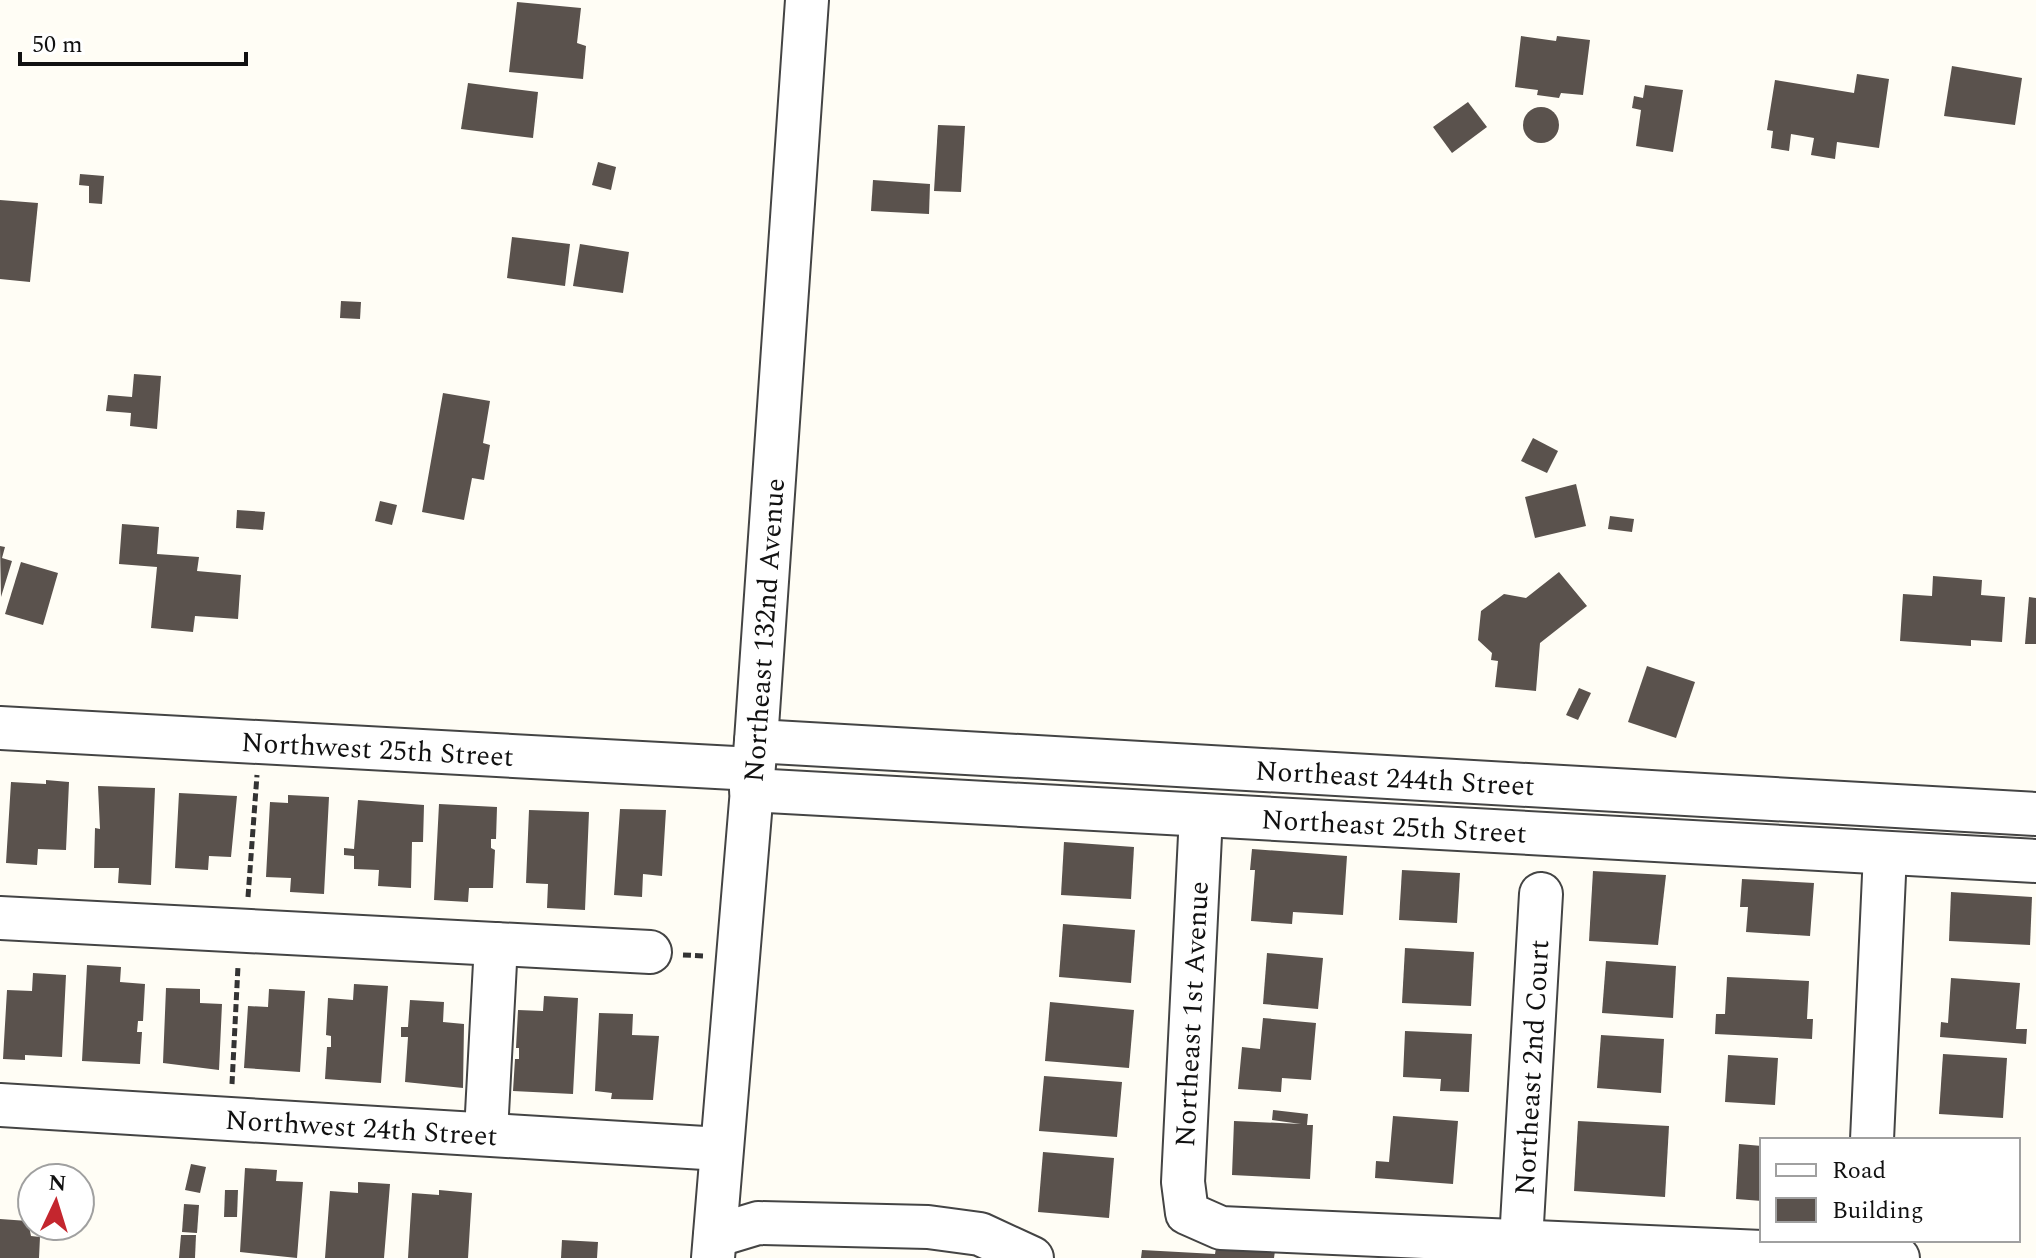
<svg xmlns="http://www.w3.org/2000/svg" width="2036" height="1258" viewBox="0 0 2036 1258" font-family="Spectral,serif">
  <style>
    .building { fill: #5a524d }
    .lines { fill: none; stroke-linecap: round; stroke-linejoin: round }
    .minor-casing { stroke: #444; stroke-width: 46 }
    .path { stroke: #333; stroke-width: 5; stroke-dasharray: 8 4; stroke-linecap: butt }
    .minor { stroke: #fff; stroke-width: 42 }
    .labels { text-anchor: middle; stroke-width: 8; stroke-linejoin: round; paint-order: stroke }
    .street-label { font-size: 28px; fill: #111; stroke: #fff }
  </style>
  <rect width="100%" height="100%" fill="#fffdf5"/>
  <g class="building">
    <path d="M517,2L581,8L577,43L586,46L583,79L509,72Z"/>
    <path d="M1521,36L1556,41L1557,36L1590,40L1583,95L1561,93L1559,98L1537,95L1538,90L1515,87Z"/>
    <path d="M1952,66L2022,78L2015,125L1944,116Z"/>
    <path d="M1857,74L1889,79L1879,148L1837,142L1835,159L1811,155L1814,138L1791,134L1789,151L1771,148L1773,131L1767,130L1775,80L1854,93Z"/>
    <path d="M468,83L538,92L533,138L461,129Z"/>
    <path d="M1645,85L1683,90L1673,152L1636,146L1641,110L1632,108L1634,96L1643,98Z"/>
    <path d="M1468,102L1487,127L1452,153L1433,127Z"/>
    <circle cx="1541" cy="125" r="18"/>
    <path d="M938,125L965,126L961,192L934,191Z"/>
    <path d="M598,162L616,167L611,190L592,185Z"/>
    <path d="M80,174L104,176L102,204L89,203V186L79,185Z"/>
    <path d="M873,180L930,184L929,214L871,211Z"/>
    <path d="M0,200L38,203L30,282L0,279Z"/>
    <path d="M512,237L570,244L565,286L507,278Z"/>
    <path d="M580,244L629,252L623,293L573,286Z"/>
    <path d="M341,301L361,302L360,319L340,318Z"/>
    <path d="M134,374L161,376L157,429L130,426L131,413L106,411L108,395L132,397Z"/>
    <path d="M443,393L490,401L483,443L490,445L484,480L472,478L464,520L422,512Z"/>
    <path d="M1533,438L1558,451L1547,473L1521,461Z"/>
    <path d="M1576,484L1586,526L1535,538L1525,497Z"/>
    <path d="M380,501L397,505L392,525L375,521Z"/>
    <path d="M237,510L265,512L263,530L236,528Z"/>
    <path d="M1610,516L1634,519L1632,532L1608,529Z"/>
    <path d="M122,524L159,527L157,554L199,557L197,571L241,575L238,619L195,616L193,632L151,628L157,567L119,564Z"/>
    <path d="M0,546L5,547L2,558L12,561L1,597Z"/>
    <path d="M21,562L58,573L43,625L5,614Z"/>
    <path d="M1559,572L1587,606L1540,643L1536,691L1495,687L1498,661L1491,660L1492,653L1478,640L1481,611L1504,594L1526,598Z"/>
    <path d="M1933,576L1982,580L1981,595L2005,597L2002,642L1971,640V646L1900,641L1903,594L1932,596Z"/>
    <path d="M2029,597L2036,598V644H2025Z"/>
    <path d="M1647,666L1695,682L1676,738L1628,722Z"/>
    <path d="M1579,688L1591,693L1578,720L1566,715Z"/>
    <path d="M46,780L69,782L66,850L38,849L37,865L6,863L11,782L46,784Z"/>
    <path d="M98,786L155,788L151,885L118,883L119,868H94L95,828L100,829Z"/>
    <path d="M179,793L237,796L231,857L209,856L208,870L175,868Z"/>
    <path d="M288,795L329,797L324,894L290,892L291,878L266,877L270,802L288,803Z"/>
    <path d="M358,800L424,805L423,842H412L411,888L378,886L379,870L354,869V856L344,855V848L354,849Z"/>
    <path d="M439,804L497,807L496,839H491V848L495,850L493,888H469L468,902L434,900Z"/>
    <path d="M620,809L666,810L662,876L643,874L642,897L614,895Z"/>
    <path d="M529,810L589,812L585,910L547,908L548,884L526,883Z"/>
    <path d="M1064,842L1134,847L1131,899L1061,895Z"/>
    <path d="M1252,849L1347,856L1343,915L1293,912L1292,924L1251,921L1255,870H1250Z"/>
    <path d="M1402,870L1460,873L1457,923L1399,920Z"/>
    <path d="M1593,871L1666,875L1658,945L1589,941Z"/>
    <path d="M1742,879L1814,883L1810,936L1746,932L1748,907H1740Z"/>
    <path d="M1951,892L2032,897L2030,945L1949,941Z"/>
    <path d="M1063,924L1135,930L1131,983L1059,977Z"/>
    <path d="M1405,948L1474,952L1471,1006L1402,1003Z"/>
    <path d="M1267,953L1323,958L1318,1009L1263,1004Z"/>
    <path d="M1606,961L1676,966L1673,1018L1602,1013Z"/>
    <path d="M87,965L121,967L120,982L145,984L143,1021H138L137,1032H142L140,1064L82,1061Z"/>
    <path d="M33,973L66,975L62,1057L25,1055V1060L3,1059L7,990L32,991Z"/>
    <path d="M1727,977L1809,981L1807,1019H1813L1812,1039L1715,1034L1716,1014H1725Z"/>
    <path d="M1951,978L2020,983L2016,1029H2027L2026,1044L1940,1037L1941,1022L1948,1023Z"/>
    <path d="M354,984L388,986L381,1083L325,1079L327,1047H331V1036L326,1035L328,998L353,1000Z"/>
    <path d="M166,988L200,989V1003L222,1004L219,1070L163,1063Z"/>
    <path d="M269,989L305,991L300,1072L244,1068L248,1006L268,1007Z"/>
    <path d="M544,996L578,998L573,1094L513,1091L515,1059H519V1048H516L518,1010L543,1011Z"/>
    <path d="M410,1000L444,1002L443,1022L464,1024L463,1088L405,1082L408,1037H401V1027H408Z"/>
    <path d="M1050,1002L1134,1010L1129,1068L1045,1061Z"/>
    <path d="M599,1013L633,1014L632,1035L659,1036L653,1100L611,1099L612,1093L595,1091Z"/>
    <path d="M1263,1018L1316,1023L1311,1080L1282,1078L1281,1092L1238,1089L1242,1047L1260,1049Z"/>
    <path d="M1405,1031L1472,1034L1469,1092L1440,1091L1441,1079L1403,1077Z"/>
    <path d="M1601,1035L1664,1039L1661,1093L1597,1088Z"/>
    <path d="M1943,1054L2007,1058L2003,1118L1939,1114Z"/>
    <path d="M1728,1055L1778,1058L1775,1105L1725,1102Z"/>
    <path d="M1044,1076L1122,1082L1117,1137L1039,1131Z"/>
    <path d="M1273,1110L1308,1114L1307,1125H1313L1310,1179L1232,1175L1234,1121L1301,1124L1272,1120Z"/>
    <path d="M1393,1116L1458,1121L1453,1184L1375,1178L1376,1161L1389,1162Z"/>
    <path d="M1578,1121L1669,1126L1665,1197L1574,1191Z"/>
    <path d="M1739,1144L1762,1146V1201L1736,1199Z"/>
    <path d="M1043,1152L1114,1158L1109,1218L1038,1212Z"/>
    <path d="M191,1164L206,1167L200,1193L185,1190Z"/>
    <path d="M245,1168L277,1170L276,1181L303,1182L297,1258L240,1252Z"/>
    <path d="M358,1182L390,1184L384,1258H325L330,1191L358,1193Z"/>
    <path d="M225,1190H238L237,1217H224Z"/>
    <path d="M439,1190L472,1193L468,1258H408L412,1193L439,1195Z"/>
    <path d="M184,1204L199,1205L197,1233L182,1232Z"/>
    <path d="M0,1219L28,1221L31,1236L40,1237L39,1258H0Z"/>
    <path d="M181,1235H196L195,1258H179Z"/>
    <path d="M562,1240L598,1242L597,1258H561Z"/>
    <path d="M1216,1248L1275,1251L1274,1258H1141L1142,1250L1215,1254Z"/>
  </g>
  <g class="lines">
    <g class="minor-casing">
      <g id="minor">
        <path id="s1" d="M0,728L753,769"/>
        <path id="s2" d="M756,741L2036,814"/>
        <path id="s3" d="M751,790L2036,861"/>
        <path d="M1201,815L1183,1182L1187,1213L1221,1228L1898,1258"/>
        <path d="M0,918L650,952"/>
        <path id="s4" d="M0,1105L721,1149"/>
        <path d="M486,1132L496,944"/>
        <path d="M1872,1140L1885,853"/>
        <path d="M715,1236L758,1223L928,1227L980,1234L1032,1258"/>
        <path id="s5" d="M1521,1241L1541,894"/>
        <path id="s6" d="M713,1258L756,741L807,0"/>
      </g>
    </g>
    <g class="path">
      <path d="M248,897L257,775"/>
      <path d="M683,955L705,956"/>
      <path d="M232,1084L238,966"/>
    </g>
    <use href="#minor" class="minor"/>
  </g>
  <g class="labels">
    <g class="street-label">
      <text dy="10" stroke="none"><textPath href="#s6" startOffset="630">Northeast 132nd Avenue</textPath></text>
      <text dy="10" stroke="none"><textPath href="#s1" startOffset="378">Northwest 25th Street</textPath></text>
      <text dy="10" stroke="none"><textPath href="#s2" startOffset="640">Northeast 244th Street</textPath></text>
      <text dy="10" stroke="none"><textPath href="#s3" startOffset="644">Northeast 25th Street</textPath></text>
      <text transform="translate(1191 1014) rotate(-87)" y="10">Northeast 1st Avenue</text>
      <text dy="10" stroke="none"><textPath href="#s5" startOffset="174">Northeast 2nd Court</textPath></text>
      <text dy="10" stroke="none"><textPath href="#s4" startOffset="362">Northwest 24th Street</textPath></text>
    </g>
  </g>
  <rect x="1760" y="1138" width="260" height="104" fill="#ffffff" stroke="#a0a0a0" stroke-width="2"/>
  <rect x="1776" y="1164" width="40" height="12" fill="#ffffff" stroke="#a0a0a0" stroke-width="2"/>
  <text x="1832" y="1178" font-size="24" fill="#111111">Road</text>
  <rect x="1776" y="1198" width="40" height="24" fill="#5a524d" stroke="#a0a0a0" stroke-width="2"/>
  <text x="1832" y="1218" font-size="24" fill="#111111">Building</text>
  <g transform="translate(56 1202) rotate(4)"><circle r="38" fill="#ffffff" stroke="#a0a0a0" stroke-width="2"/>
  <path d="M0-6L14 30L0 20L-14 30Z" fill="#c4262e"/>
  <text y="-12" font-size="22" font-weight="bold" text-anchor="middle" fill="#111111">N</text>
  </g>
  <path d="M20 52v12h226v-12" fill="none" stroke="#111111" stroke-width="4"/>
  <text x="32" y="52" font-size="24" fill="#111111" stroke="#ffffff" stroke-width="6" paint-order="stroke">50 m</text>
</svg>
